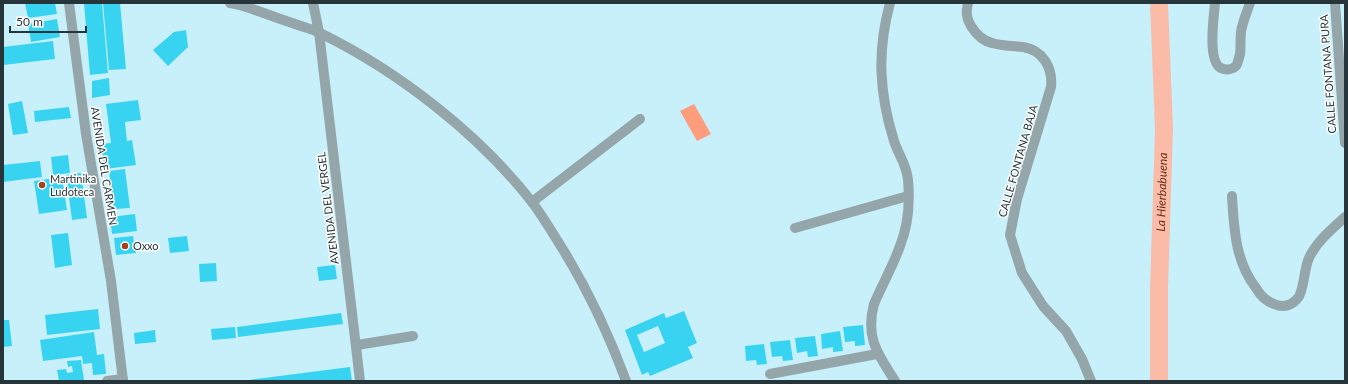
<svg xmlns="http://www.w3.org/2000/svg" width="1348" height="384" viewBox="0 0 1348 384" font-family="Lato,sans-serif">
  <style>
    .green { fill: #fe9d7c }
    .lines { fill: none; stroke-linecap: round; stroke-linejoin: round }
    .river { stroke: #fabca8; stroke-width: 18 }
    .building { fill: #38d3f1; fill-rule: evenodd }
    .minor { stroke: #95a6aa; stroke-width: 10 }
    .tertiary { stroke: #95a6aa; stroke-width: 10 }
    .poi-dot { fill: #a7411a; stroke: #fff; stroke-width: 1.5 }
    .labels { text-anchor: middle; stroke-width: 3; stroke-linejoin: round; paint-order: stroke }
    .street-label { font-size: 11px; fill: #263539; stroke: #fff }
    .poi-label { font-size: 11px; fill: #263539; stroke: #fff; text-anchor: start }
    .water-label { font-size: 12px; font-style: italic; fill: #6b2c16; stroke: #fff }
  </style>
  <rect width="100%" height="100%" fill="#c8f0fa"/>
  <path class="green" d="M694,104L711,134L697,141L680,111Z"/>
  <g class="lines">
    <path class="river" id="s1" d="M1159,381V289L1164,129L1159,3"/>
  </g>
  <g class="building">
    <path d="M25,3H55L57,14L28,18Z"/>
    <path d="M84,3H102L108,73L90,75Z"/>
    <path d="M103,3H120L126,69L109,70Z"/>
    <path d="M57,19L60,37L31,42L28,24Z"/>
    <path d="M186,30L188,47L168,66L153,50L174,32Z"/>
    <path d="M53,41L55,59L3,65V47Z"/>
    <path d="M109,78L110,95L92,98V81Z"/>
    <path d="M138,100L141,120L125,122L127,141L132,140L136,165L105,169L101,144L111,143L106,104Z"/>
    <path d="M22,101L28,133L13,135L8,104Z"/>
    <path d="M69,107L71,118L35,122L34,111Z"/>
    <path d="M68,155L70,173L53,175L51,157Z"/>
    <path d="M40,161L42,177L3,182V165Z"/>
    <path d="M125,169L130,208L114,209L109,171Z"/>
    <path d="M81,173L87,218L72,220L66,175Z"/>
    <path d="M62,177L67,210L39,214L34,181Z"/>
    <path d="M135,214L137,231L112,234L110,217Z"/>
    <path d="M68,233L72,265L55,268L51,235Z"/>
    <path d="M133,236L136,253L116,255L114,238Z"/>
    <path d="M187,236L189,251L170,253L168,238Z"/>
    <path d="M216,263L217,281L200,282L199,264Z"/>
    <path d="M335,265L337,279L319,281L317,267Z"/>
    <path d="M98,309L100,329L47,335L45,315Z"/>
    <path d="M684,311L697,343L688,347L693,358L650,376L648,372L642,375L625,330L664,313L666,318ZM658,326L665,343L644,352L637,335Z"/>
    <path d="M341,313L343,324L238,337L237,327Z"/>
    <path d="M3,320H9L12,346L3,347Z"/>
    <path d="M863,325L865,345L855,346V341L845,342L843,327Z"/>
    <path d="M235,327L236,338L212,340L211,329Z"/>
    <path d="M155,330L156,342L135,344L134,333Z"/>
    <path d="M840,331L843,351L833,352V347L822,349L821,334Z"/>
    <path d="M94,332L97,355L104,354L106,374L93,375L92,363L83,364L82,356L43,361L40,340Z"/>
    <path d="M815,336L818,356L808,357L807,351L797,353L795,338Z"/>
    <path d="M790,340L793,360L783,361L782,356L772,357L770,342Z"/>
    <path d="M764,344L767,364L757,365L756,360L746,361L745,346Z"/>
    <path d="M81,360L84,380L59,381L57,370L66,369L67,373L73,372L72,366L68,367L67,361Z"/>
    <path d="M350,367L352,381H249V380Z"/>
  </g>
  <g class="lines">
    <g class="minor">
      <path d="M230,3L240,5C259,11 277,18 295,24C303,27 312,29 320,33C398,71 479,134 532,202C541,214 549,227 557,240C585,284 608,332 626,381"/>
      <path d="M313,3L319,32L360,381"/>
      <path d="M890,3C877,51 879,93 894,141C898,154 907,165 908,180C910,202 908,226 900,246C893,266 882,285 874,304C865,338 878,354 895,381"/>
      <path d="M968,3C966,12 966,18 971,26C976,34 983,41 992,43C1002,46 1013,46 1023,47C1043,50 1053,68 1051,87L1017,199L1010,235L1022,273L1043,306L1066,331L1082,359L1091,381"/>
      <path d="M1215,3C1214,16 1206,67 1224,69C1228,70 1233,69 1236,66C1238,63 1239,58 1240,54C1241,47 1240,40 1241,32C1242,23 1247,12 1250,3"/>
      <path d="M1335,3L1345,143"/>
      <path d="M1232,196C1234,228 1235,261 1256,288C1260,295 1266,301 1274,304C1283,308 1291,306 1298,298C1304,291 1304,268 1309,258C1317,241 1332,229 1345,217"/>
      <path d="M532,202L640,119"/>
      <path d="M795,228L908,196"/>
      <path d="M357,345L413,336"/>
      <path d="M770,374L877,354"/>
      <path d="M107,381L123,379"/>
    </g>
    <path class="tertiary" d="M69,3L86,134L111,281L123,381"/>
  </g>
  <g class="poi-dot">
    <circle cx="42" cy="185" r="4"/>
    <circle cx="125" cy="246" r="4"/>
  </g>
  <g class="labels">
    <g class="street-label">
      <text transform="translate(1328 74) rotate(-94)" y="4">CALLE FONTANA PURA</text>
      <text transform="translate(1018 161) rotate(-74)" y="4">CALLE FONTANA BAJA</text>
      <text transform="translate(104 166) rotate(81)" y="4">AVENIDA DEL CARMEN</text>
      <text transform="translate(328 208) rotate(-97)" y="4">AVENIDA DEL VERGEL</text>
    </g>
    <g class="poi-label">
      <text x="50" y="183">Martinika<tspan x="50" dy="13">Ludoteca</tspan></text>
      <text x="133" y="250">Oxxo</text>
    </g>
    <g class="water-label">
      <text dy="4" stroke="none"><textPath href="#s1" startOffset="189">La Hierbabuena</textPath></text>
    </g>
  </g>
  <rect width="1348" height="384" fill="none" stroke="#263539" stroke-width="8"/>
  <path d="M10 26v6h76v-6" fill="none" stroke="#263539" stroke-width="2"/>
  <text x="16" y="26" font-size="12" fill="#263539" stroke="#ffffff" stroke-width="3" paint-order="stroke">50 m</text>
</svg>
